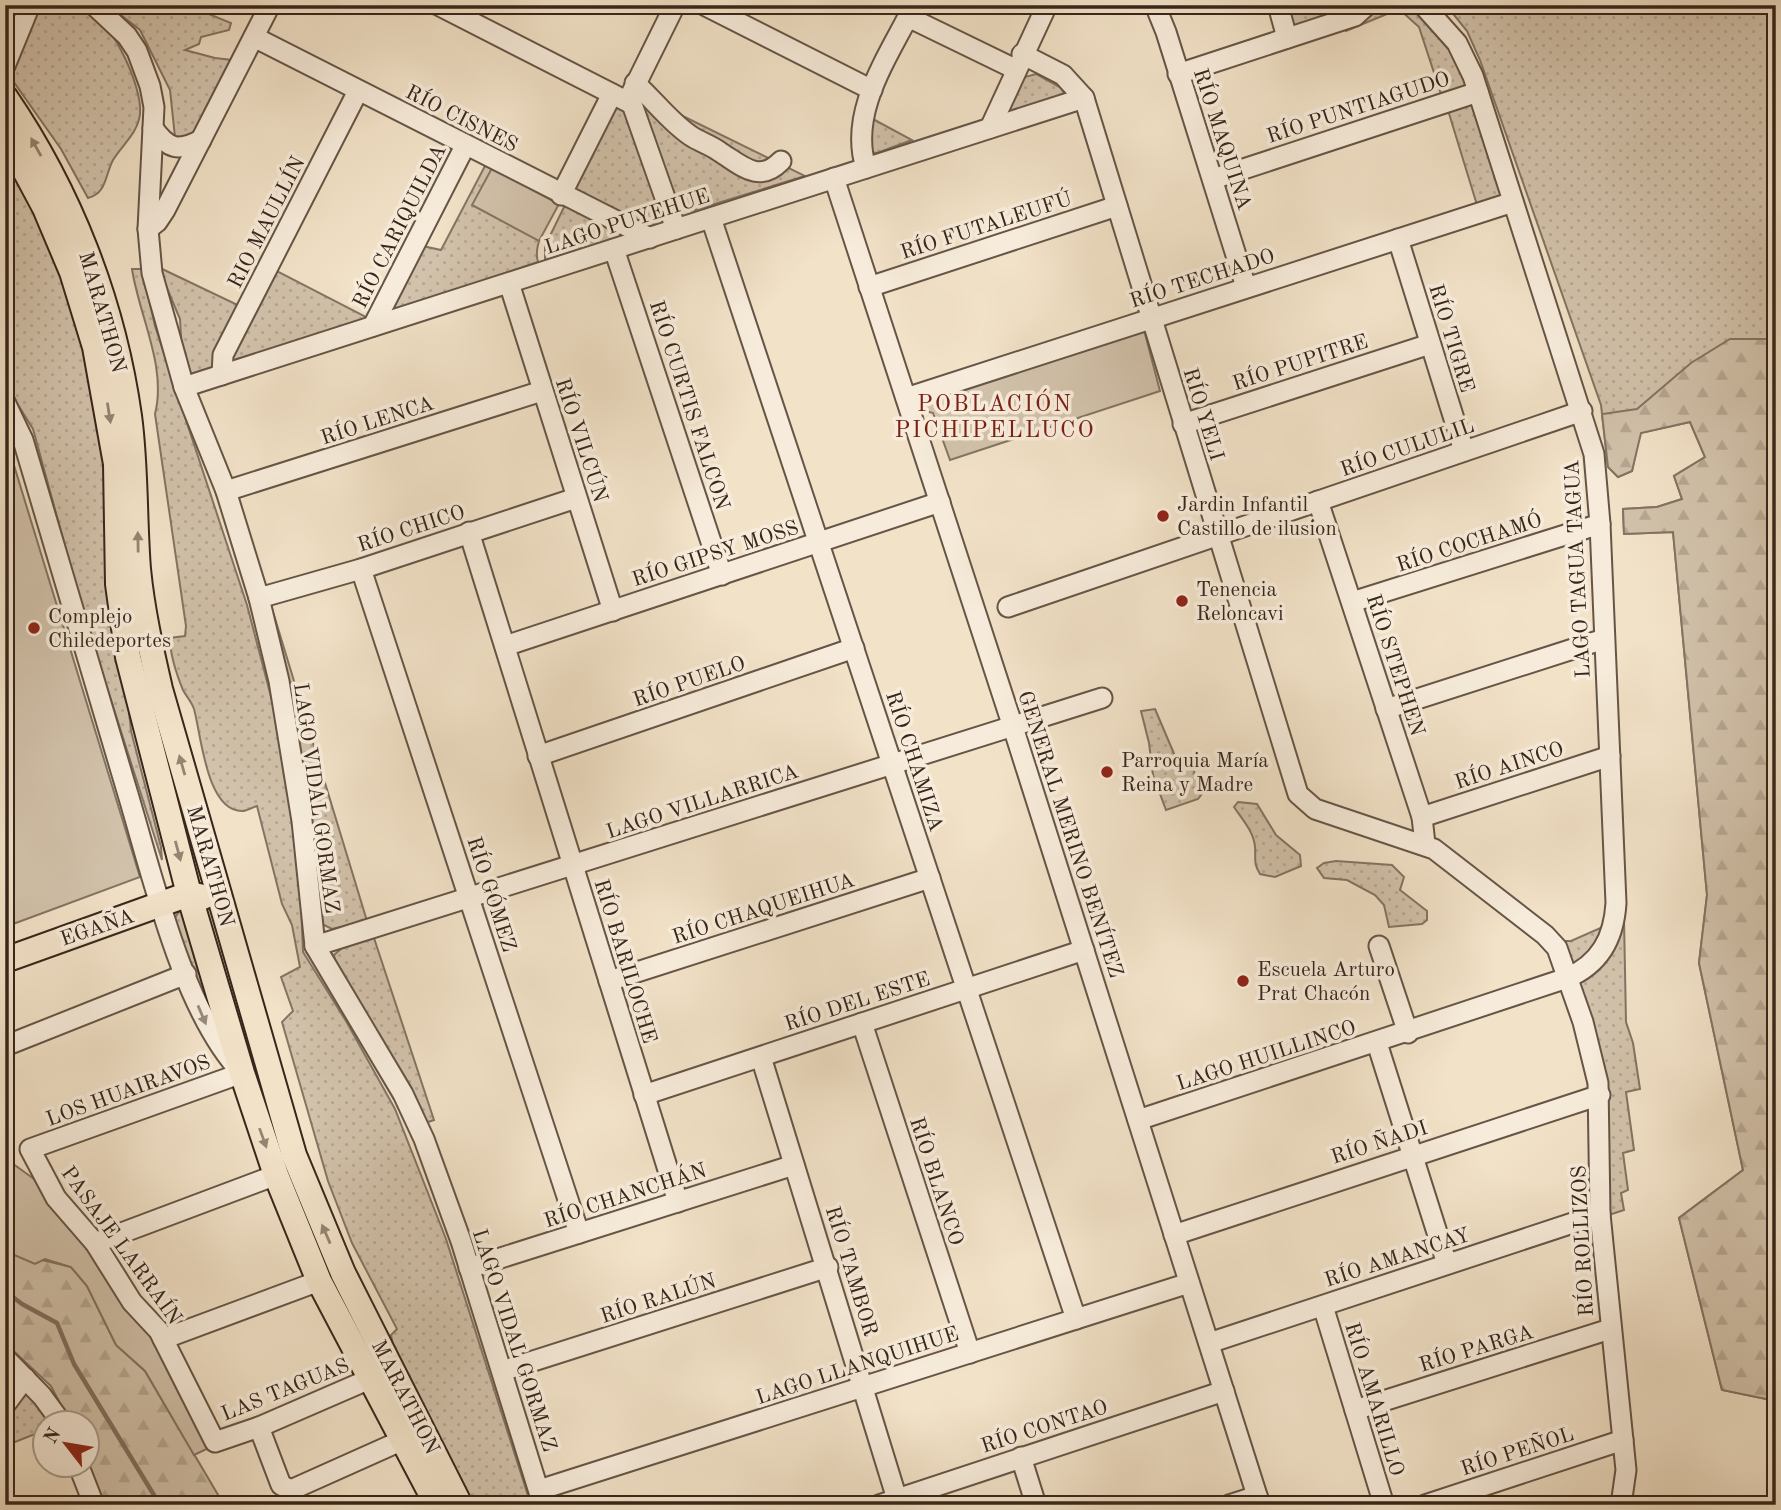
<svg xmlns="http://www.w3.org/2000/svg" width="1781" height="1510" viewBox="0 0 1781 1510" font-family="'Old Standard TT',serif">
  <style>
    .grass { fill: url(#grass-dots); stroke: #847463; stroke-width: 2 }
    .forest { fill: url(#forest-firs); stroke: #847463; stroke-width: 2 }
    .park { fill: #d2c2ab; stroke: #847463; stroke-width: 2 }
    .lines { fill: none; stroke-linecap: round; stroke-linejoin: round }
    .stream { stroke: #81705f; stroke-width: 4.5 }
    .minor-casing { stroke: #665546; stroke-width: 23 }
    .major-casing { stroke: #37261b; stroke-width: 28 }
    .minor { stroke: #f7ecdb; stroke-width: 19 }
    .major { stroke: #f2e2c8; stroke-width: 24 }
    .oneway { fill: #948472 }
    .oneway2 { fill: #97897b }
    .poi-dot { fill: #8f2418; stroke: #f7ecdb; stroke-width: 2.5 }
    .labels { text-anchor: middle; stroke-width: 7; stroke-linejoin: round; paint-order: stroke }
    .street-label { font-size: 21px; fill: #37261b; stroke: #f7ecdb }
    .poi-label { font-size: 21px; fill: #37261b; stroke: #f7ecdb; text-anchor: start }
    .neighbourhood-label { font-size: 23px; letter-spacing: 2px; fill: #7a1f14; stroke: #f7ecdb }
  </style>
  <defs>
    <pattern id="grass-dots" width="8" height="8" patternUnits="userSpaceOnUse" patternTransform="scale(1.75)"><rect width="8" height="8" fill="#d2c2ab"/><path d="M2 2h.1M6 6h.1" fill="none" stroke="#b5a793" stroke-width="1.8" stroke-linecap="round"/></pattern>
    <pattern id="forest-firs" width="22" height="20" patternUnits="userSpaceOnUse" patternTransform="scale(1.75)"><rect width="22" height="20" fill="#d2c2ab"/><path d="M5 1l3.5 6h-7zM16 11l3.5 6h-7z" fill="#b5a793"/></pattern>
  </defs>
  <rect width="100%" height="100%" fill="#f2e2c8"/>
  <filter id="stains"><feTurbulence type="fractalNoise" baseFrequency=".00286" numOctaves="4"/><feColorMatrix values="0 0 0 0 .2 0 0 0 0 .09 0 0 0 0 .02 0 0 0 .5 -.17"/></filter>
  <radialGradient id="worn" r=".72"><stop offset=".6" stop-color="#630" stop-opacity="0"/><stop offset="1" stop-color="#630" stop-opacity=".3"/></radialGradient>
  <g class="grass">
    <path d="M47,5C57,5 70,3 80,5C109,13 143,86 140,114C138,133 122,145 113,160C105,175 107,193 88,198L61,149L11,78C18,56 23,15 47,5Z"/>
    <path d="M108,5H187L231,23L229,30L201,37L199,44L185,50L215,58L233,60L189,144L175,137L170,90L140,30Z"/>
    <path d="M1285,5H1360L1294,29Z"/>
    <path d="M1371,5H1410C1436,28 1453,52 1468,83L1465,89L1441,94L1419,27L1399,9L1346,31L1343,24Z"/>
    <path d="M1446,5H1776V1401L1722,1390L1679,1218L1743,1170L1699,963L1707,895L1673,532L1624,534L1623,509L1657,507L1682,499L1674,476L1705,457L1690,422L1640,433L1632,471L1618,477L1608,467L1601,405L1480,60L1467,31Z"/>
    <path d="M1036,74L1061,88L1065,95L1010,114L1009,103L1021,78Z"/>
    <path d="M642,96L805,176L692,211L676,207L640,101Z"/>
    <path d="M1473,100L1502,196L1477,205L1447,107Z"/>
    <path d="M617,105L623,106L661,216L651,227L644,228L576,198L572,180Z"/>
    <path d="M871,118L912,140L877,153L870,152Z"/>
    <path d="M5,158L44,228L81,332L102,433L131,731L161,847L162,860L83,612L33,429L5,384Z"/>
    <path d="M486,164L560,201C551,218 532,242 538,262L390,312L418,245L441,250Z"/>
    <path d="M567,201L625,236L545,260V246Z"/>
    <path d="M158,267L250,311L273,269L370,319L184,387L180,319Z"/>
    <path d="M132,269H142L155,326L247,605L274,708L286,761L300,878L303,952L346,1021L395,1109L446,1239L531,1505H469L395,1356L391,1335L397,1329L352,1243L328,1181L282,1022L293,1011L281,977L300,967L292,925L282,904L257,806C253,807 247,811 242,811C206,811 201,733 194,709C192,702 186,696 183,690C176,673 170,656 170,638L185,636L186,626L155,414C167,366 139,316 132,269Z"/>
    <path d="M270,602L367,921L332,929L322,924Z"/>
    <path d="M1155,709L1178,763L1193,766L1195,776L1208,786L1198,799L1166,810L1153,775L1149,743L1141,711Z"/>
    <path d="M1238,802L1257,804L1276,835L1300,855L1301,866L1275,877L1260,874C1253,863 1256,859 1255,847C1254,832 1242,819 1234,807Z"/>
    <path d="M1336,861L1392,865L1404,877L1400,890L1427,911V920L1422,924L1389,927L1384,905L1375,895L1347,880L1324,878L1317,868L1324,863Z"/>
    <path d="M181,909L227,1043L204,997L174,919Z"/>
    <path d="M1624,919L1626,1022L1633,1043L1640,1089L1626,1092L1634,1150L1623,1153L1628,1190L1621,1193L1624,1210L1606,1216L1574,985L1615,943Z"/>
    <path d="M1605,926L1593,951L1572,965L1561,941H1571Z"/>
    <path d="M374,938L434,1120L425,1123L335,961L334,955L342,948Z"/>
    <path d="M28,1392L53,1422H46L45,1430L5,1446C5,1425 5,1401 28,1392Z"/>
  </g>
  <g class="forest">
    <path d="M1730,339H1776V1401L1722,1390L1679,1218L1743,1170L1699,963L1707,895L1673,532L1624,534L1623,509L1657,507L1682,499L1674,476L1705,457L1690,422L1641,433L1632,471L1618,477L1608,467L1602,414L1637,409L1691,363Z"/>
    <path d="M5,1251L71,1267L87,1286L116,1345L145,1371L224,1505H104L88,1464V1422H70L51,1386L5,1343Z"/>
  </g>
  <g class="park">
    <path d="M492,168L559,204L539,241L472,205Z"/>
    <path d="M1144,330L1160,391L950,460L933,413L918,409L916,403Z"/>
    <path d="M5,436L140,877L5,927Z"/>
    <path d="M5,1158L34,1179L54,1199L155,1335L213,1446L194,1455L145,1371L116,1345L87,1286L71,1267L45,1259L35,1264L5,1251Z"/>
  </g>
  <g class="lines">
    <path class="stream" d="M5,1291L22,1304L57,1323L74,1364L160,1505"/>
    <g class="minor-casing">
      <g id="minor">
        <path d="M94,5L127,36L137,51L150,86L154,107L148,229L152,273L184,387L226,491L259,598L279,681L302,821L315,946L403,1094L424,1139L461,1241L543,1505"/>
        <path d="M438,5L632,104"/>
        <path d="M675,5L631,94L632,104L676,229"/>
        <path d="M704,5L872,90"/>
        <path d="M1155,5L1166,32L1246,287"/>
        <path d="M1278,5L1287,38"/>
        <path d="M908,17L1015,69"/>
        <path d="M254,37L650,238"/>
        <path d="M1022,54L1063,75L1084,98L1298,794L1315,809L1434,849L1545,935L1557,948L1583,1022L1598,1083L1600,1214L1626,1470L1621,1505"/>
        <path d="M5,66L30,5"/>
        <path d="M1178,74L1355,16L1367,5"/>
        <path d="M635,83C654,100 670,122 691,136C700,142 711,145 720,152C741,165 759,184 781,161"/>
        <path d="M153,128C168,149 178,152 201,140"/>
        <path d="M990,128L1047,5"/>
        <path d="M866,168C848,111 889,56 914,5"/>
        <path d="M834,178L1013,727L1260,1505"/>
        <path d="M1213,179L1478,92"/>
        <path d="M561,195L612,94"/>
        <path d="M711,218L1076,1319"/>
        <path d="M148,229L157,222L165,210L270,5"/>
        <path d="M1398,239L1464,451"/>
        <path d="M614,249L722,575"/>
        <path d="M509,283L613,611"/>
        <path d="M869,287L1117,206"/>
        <path d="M373,326L465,146"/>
        <path d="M222,375L223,355L358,91"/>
        <path d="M184,387L1084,98"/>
        <path d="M906,398L1513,202"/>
        <path d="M5,402L23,440C57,557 92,674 127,791C152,874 183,1012 242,1073L30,1149L56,1198L95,1243L132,1302L159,1331L215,1442L259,1427L372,1378"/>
        <path d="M1183,424L1430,344"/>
        <path d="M226,491L542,391"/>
        <path d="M1318,501L1422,817L1425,844"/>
        <path d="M469,532L678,1202"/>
        <path d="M361,569L579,1233"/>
        <path d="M259,598L361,569L576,498"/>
        <path d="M1352,602L1600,524"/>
        <path d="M1008,607L1582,411"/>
        <path d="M505,646L940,502"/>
        <path d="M1386,709L1604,639"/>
        <path d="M538,756L854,648"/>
        <path d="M1422,817L1610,756"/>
        <path d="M315,946L1102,698"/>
        <path d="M1379,946L1408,1033"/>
        <path d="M609,981L930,878"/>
        <path d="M862,1023L970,1353"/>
        <path d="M1377,1043L1447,1264"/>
        <path d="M5,1046L186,974"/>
        <path d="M761,1057L897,1499"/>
        <path d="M644,1095L1084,950"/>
        <path d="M1138,1120L1567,978C1600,964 1614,938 1616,903L1600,524L1594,454L1473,76L1457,43L1423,5"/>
        <path d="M1174,1235L1600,1095"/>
        <path d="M95,1243L276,1175"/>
        <path d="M469,1268L794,1165"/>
        <path d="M1323,1306L1384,1505"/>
        <path d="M163,1339L319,1281"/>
        <path d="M1209,1343L1600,1214"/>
        <path d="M5,1358L42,1396L61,1422"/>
        <path d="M502,1371L828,1267"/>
        <path d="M5,1405L25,1378"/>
        <path d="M1355,1410L1610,1329"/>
        <path d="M259,1427L281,1485L291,1490L405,1439"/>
        <path d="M1021,1457L1036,1505"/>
        <path d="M78,1464L94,1505"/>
        <path d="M539,1490L1189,1283"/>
        <path d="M879,1505L1224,1391"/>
        <path d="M1229,1505L1257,1496"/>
        <path d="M1425,1505L1623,1440"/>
      </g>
    </g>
    <g class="major-casing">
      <g id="major">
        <path d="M5,97C70,192 113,302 129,416C136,467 134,518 138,569C142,610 151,650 160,689L294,1155L343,1273L460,1505"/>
        <path d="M5,133L45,208L72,272L95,347L116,464L118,584L128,657L189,894L242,1073L276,1175L319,1281L437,1505"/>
        <path d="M5,960L189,894L203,897"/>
      </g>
    </g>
    <use href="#minor" class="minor"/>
    <use href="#major" class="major"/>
  </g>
  <defs><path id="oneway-solid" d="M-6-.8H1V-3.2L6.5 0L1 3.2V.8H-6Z" transform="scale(1.75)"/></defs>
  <g class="oneway">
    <use href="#oneway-solid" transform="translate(36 147) rotate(-119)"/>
    <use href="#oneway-solid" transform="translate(109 413) rotate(81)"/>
    <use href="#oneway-solid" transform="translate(138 542) rotate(-91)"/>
    <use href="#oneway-solid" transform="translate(182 765) rotate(-106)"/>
    <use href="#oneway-solid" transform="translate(178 851) rotate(75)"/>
    <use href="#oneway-solid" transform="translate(263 1138) rotate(70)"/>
    <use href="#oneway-solid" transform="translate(326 1234) rotate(-114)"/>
  </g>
  <use class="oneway2" href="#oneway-solid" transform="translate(202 1015) rotate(67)"/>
  <g class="poi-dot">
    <circle cx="1163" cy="516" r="7"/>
    <circle cx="1182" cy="601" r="7"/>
    <circle cx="34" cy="628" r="7"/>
    <circle cx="1107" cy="772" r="7"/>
    <circle cx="1243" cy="981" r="7"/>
  </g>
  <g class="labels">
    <g class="street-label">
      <text transform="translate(1358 107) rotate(-18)" y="7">RÍO PUNTIAGUDO</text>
      <text transform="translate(462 118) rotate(27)" y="7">RÍO CISNES</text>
      <text transform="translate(1223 139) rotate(72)" y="7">RÍO MAQUINA</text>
      <text transform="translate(627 221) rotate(-18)" y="7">LAGO PUYEHUE</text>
      <text transform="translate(266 222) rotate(-63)" y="7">RIO MAULLÍN</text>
      <text transform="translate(986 225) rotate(-18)" y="7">RÍO FUTALEUFÚ</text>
      <text transform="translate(399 226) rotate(-63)" y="7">RÍO CARIQUILDA</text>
      <text transform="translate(1202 278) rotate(-18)" y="7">RÍO TECHADO</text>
      <text transform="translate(103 312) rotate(74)" y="7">MARATHON</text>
      <text transform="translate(1452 338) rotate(73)" y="7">RÍO TIGRE</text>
      <text transform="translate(1300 362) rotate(-18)" y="7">RÍO PUPITRE</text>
      <text transform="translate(690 405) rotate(72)" y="7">RÍO CURTIS FALCON</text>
      <text transform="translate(1204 414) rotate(73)" y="7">RÍO YELI</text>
      <text transform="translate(377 420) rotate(-18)" y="7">RÍO LENCA</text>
      <text transform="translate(582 440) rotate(72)" y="7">RÍO VILCÚN</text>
      <text transform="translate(1407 447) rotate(-19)" y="7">RÍO CULULIL</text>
      <text transform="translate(411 528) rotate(-18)" y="7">RÍO CHICO</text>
      <text transform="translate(1469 542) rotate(-18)" y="7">RÍO COCHAMÓ</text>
      <text transform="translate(715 553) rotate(-18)" y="7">RÍO GIPSY MOSS</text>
      <text transform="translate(1577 569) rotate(-93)" y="7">LAGO TAGUA TAGUA</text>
      <text transform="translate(1396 665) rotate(72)" y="7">RÍO STEPHEN</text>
      <text transform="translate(689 681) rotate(-19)" y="7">RÍO PUELO</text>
      <text transform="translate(915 761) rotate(72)" y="7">RÍO CHAMIZA</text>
      <text transform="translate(1509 765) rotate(-18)" y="7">RÍO AINCO</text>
      <text transform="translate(317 798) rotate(82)" y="7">LAGO VIDAL GORMAZ</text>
      <text transform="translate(702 801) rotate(-18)" y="7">LAGO VILLARRICA</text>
      <text transform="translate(1071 834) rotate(72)" y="7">GENERAL MERINO BENÍTEZ</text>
      <text transform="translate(211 866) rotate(74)" y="7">MARATHON</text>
      <text transform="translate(492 894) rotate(72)" y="7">RÍO GÓMEZ</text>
      <text transform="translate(763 908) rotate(-18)" y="7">RÍO CHAQUEIHUA</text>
      <text transform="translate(97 927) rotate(-19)" y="7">EGAÑA</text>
      <text transform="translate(626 961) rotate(73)" y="7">RÍO BARILOCHE</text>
      <text transform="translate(857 1001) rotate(-18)" y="7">RÍO DEL ESTE</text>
      <text transform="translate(1266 1055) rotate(-18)" y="7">LAGO HUILLINCO</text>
      <text transform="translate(128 1090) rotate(-20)" y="7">LOS HUAIRAVOS</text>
      <text transform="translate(1379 1142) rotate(-18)" y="7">RÍO ÑADI</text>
      <text transform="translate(937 1181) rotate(72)" y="7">RÍO BLANCO</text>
      <text transform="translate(625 1195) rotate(-18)" y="7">RÍO CHANCHÁN</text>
      <text transform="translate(1582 1241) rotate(-93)" y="7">RÍO ROLLIZOS</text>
      <text transform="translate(122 1245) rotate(54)" y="7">PASAJE LARRAÍN</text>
      <text transform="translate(1397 1257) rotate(-18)" y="7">RÍO AMANCAY</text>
      <text transform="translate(852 1271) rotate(73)" y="7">RÍO TAMBOR</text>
      <text transform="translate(658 1298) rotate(-18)" y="7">RÍO RALÚN</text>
      <text transform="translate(515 1340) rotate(72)" y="7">LAGO VIDAL GORMAZ</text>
      <text transform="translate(1476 1348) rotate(-17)" y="7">RÍO PARGA</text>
      <text transform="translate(857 1365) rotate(-18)" y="7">LAGO LLANQUIHUE</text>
      <text transform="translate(285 1389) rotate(-22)" y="7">LAS TAGUAS</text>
      <text transform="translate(406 1397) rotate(63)" y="7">MARATHON</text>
      <text transform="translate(1375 1399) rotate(73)" y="7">RÍO AMARILLO</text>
      <text transform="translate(1044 1426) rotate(-18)" y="7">RÍO CONTAO</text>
      <text transform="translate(1517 1451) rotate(-18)" y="7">RÍO PEÑOL</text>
    </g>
    <g class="poi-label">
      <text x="1177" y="511">Jardin Infantil<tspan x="1177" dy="24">Castillo de ilusion</tspan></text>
      <text x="1196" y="596">Tenencia<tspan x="1196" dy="24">Reloncavi</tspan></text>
      <text x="48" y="623">Complejo<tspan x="48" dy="24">Chiledeportes</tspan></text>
      <text x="1121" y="767">Parroquia María<tspan x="1121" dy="24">Reina y Madre</tspan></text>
      <text x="1257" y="976">Escuela Arturo<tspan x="1257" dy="24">Prat Chacón</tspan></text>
    </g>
    <g class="neighbourhood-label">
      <text x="995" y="411">POBLACIÓN<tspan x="995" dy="26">PICHIPELLUCO</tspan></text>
    </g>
  </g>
  <rect width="1781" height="1510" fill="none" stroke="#f2e2c8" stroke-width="28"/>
  <rect x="7" y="7" width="1767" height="1496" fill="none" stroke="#37261b" stroke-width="3.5"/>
  <rect x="14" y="14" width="1753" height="1482" fill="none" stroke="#37261b" stroke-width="2"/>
  <g transform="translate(66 1444) rotate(301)"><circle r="33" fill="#f7ecdb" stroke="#aa9d8e" stroke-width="2"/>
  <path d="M0-5L12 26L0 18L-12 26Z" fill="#8f2418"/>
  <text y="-10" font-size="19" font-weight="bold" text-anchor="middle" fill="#37261b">N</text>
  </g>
  <rect width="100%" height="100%" filter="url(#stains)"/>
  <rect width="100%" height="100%" fill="url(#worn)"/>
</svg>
